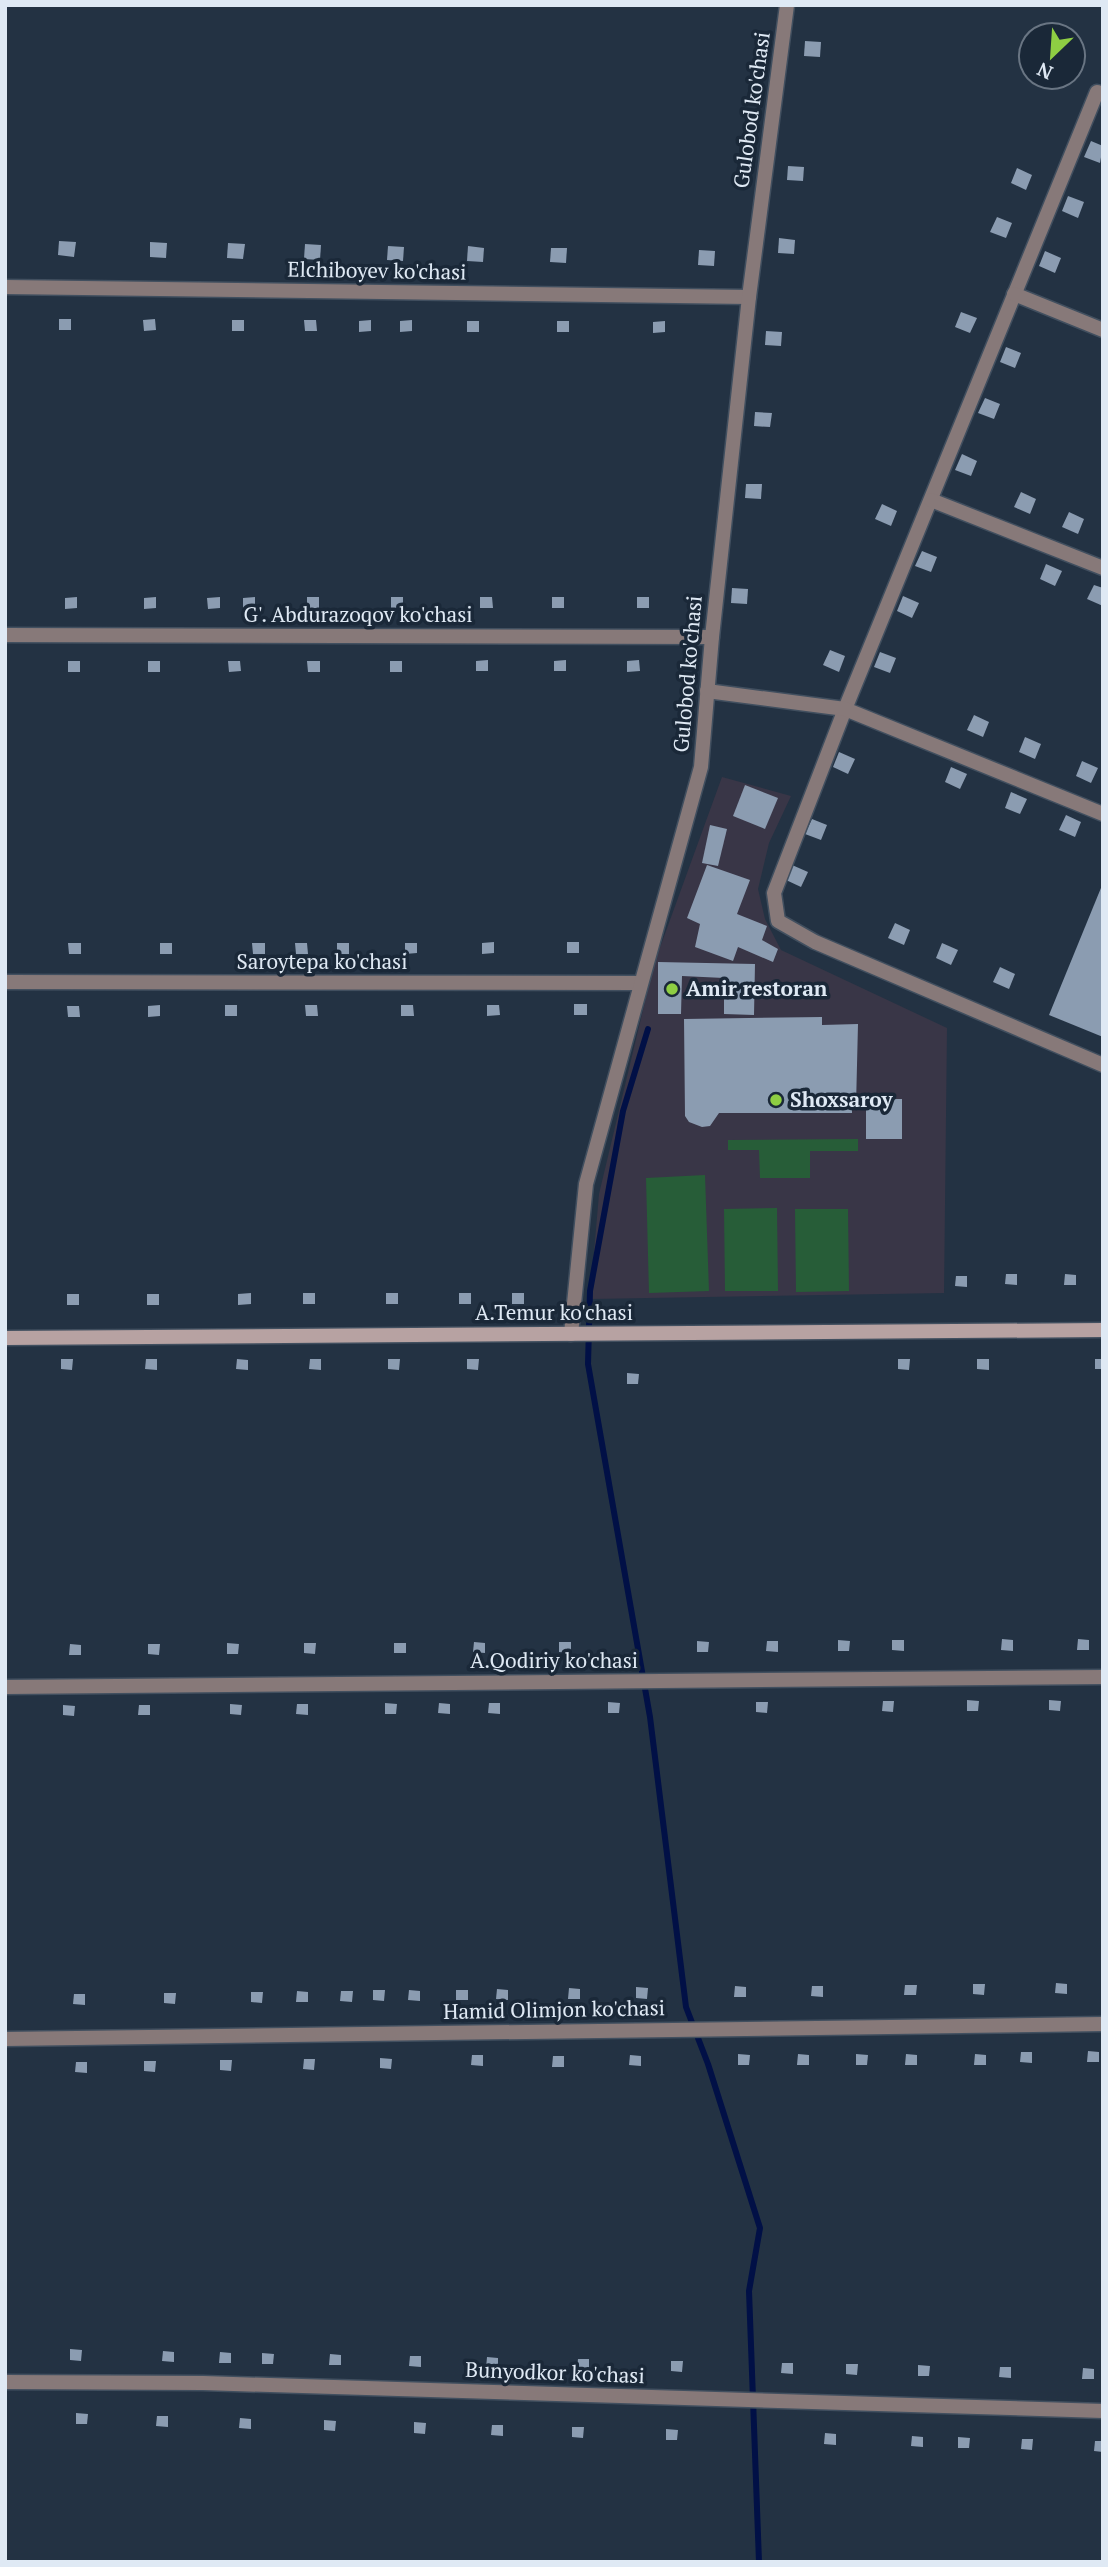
<svg xmlns="http://www.w3.org/2000/svg" width="1108" height="2567" viewBox="0 0 1108 2567" font-family="'PT Serif',serif">
  <style>
    .commercial { fill: #393647 }
    .green { fill: #275d38 }
    .lines { fill: none; stroke-linecap: round; stroke-linejoin: round }
    .stream { stroke: #011046; stroke-width: 6 }
    .building { fill: #8b9cb1 }
    .minor-casing { stroke: #414f5f; stroke-width: 17 }
    .secondary-casing { stroke: #414f5f; stroke-width: 17 }
    .minor { stroke: #877979; stroke-width: 14 }
    .secondary { stroke: #b7a2a2; stroke-width: 14 }
    .poi-dot { fill: #8ece43; stroke: #1a2838; stroke-width: 2.5 }
    .labels { text-anchor: middle; stroke-width: 7; stroke-linejoin: round; paint-order: stroke }
    .street-label { font-size: 21px; fill: #dfe9f4; stroke: #1a2838 }
    .poi-label { font-size: 21px; font-weight: bold; fill: #dfe9f4; stroke: #1a2838; text-anchor: start }
  </style>
  <rect width="100%" height="100%" fill="#233243"/>
  <path class="commercial" d="M722,777L791,796L769,843L758,889L765,919L781,950L947,1028L944,1293L590,1299L599,1194L654,964Z"/>
  <g class="green">
    <path d="M858,1139V1151H810V1178H760L759,1150H728V1140Z"/>
    <path d="M705,1175L709,1291L649,1293L646,1178Z"/>
    <path d="M777,1208L778,1291H725L724,1209Z"/>
    <path d="M795,1209H848L849,1291L796,1292Z"/>
  </g>
  <g class="lines">
    <path class="stream" d="M648,1029L623,1111L590,1291L588,1364L650,1717L686,2007L708,2064L760,2228L749,2291L759,2562"/>
  </g>
  <g class="building">
    <path d="M805,41L821,42L820,57L804,56Z"/>
    <path d="M1091,141L1103,146L1100,163L1084,157Z"/>
    <path d="M788,166L804,167L803,181L787,180Z"/>
    <path d="M1017,168L1032,175L1026,190L1011,183Z"/>
    <path d="M1068,196L1084,202L1078,218L1062,211Z"/>
    <path d="M997,217L1012,223L1006,238L990,232Z"/>
    <path d="M779,238L795,240L794,254L778,253Z"/>
    <path d="M59,241L76,242L74,257L58,255Z"/>
    <path d="M150,242L167,243L166,258L150,257Z"/>
    <path d="M228,243L245,244L243,259L227,258Z"/>
    <path d="M305,244L321,245L320,260L304,259Z"/>
    <path d="M388,246L404,247L403,261L387,260Z"/>
    <path d="M468,246L484,248L483,262L467,261Z"/>
    <path d="M551,248H567L566,263L550,262Z"/>
    <path d="M699,250L715,251L714,266L698,265Z"/>
    <path d="M1045,251L1061,258L1055,273L1039,266Z"/>
    <path d="M961,312L977,318L970,333L955,327Z"/>
    <rect x="59" y="319" width="12" height="11"/>
    <path d="M155,319L156,330L144,331L143,320Z"/>
    <rect x="232" y="320" width="12" height="11"/>
    <path d="M304,320H316L317,331H305Z"/>
    <path d="M371,320V331L359,332V321Z"/>
    <path d="M412,320V331L400,332V321Z"/>
    <rect x="467" y="321" width="12" height="11"/>
    <rect x="557" y="321" width="12" height="11"/>
    <path d="M665,321V332L653,333V322Z"/>
    <path d="M766,331L782,332L781,346L765,345Z"/>
    <path d="M1006,347L1021,353L1015,368L1000,362Z"/>
    <path d="M985,398L1000,404L994,419L978,413Z"/>
    <path d="M755,412L772,413L770,427L754,426Z"/>
    <path d="M962,454L977,461L971,476L955,470Z"/>
    <path d="M746,484H762L761,499L745,498Z"/>
    <path d="M1021,492L1036,499L1030,514L1014,507Z"/>
    <path d="M882,504L897,511L891,526L875,519Z"/>
    <path d="M1069,512L1084,519L1078,534L1062,527Z"/>
    <path d="M922,551L937,557L931,572L915,566Z"/>
    <path d="M1046,564L1062,571L1055,586L1040,579Z"/>
    <path d="M1094,585L1103,588V606L1087,599Z"/>
    <path d="M732,588L748,589L747,604L731,603Z"/>
    <path d="M903,596L919,603L912,618L897,611Z"/>
    <path d="M77,597V608L65,609V598Z"/>
    <path d="M156,597V608L144,609V598Z"/>
    <path d="M220,597V608L208,609L207,598Z"/>
    <path d="M255,597V608H243V598Z"/>
    <rect x="307" y="597" width="12" height="11"/>
    <rect x="391" y="597" width="12" height="11"/>
    <path d="M480,597H492L493,608H480Z"/>
    <rect x="552" y="597" width="12" height="11"/>
    <rect x="637" y="597" width="12" height="11"/>
    <path d="M830,650L845,656L839,672L823,665Z"/>
    <path d="M880,652L896,658L890,673L874,667Z"/>
    <path d="M488,660V671H476V661Z"/>
    <path d="M566,660V671H554V661Z"/>
    <path d="M639,660L640,671L627,672V661Z"/>
    <rect x="68" y="661" width="12" height="11"/>
    <rect x="148" y="661" width="12" height="11"/>
    <path d="M228,661H240L241,671L229,672Z"/>
    <path d="M307,661H320V672H308Z"/>
    <rect x="390" y="661" width="12" height="11"/>
    <path d="M974,715L989,722L983,737L967,730Z"/>
    <path d="M1025,737L1041,744L1035,759L1019,752Z"/>
    <path d="M839,752L855,759L848,774L833,767Z"/>
    <path d="M1082,761L1098,768L1091,783L1076,776Z"/>
    <path d="M951,767L967,774L960,789L945,782Z"/>
    <path d="M745,785L778,798L765,829L733,816Z"/>
    <path d="M1011,792L1027,799L1020,814L1005,808Z"/>
    <path d="M1066,815L1081,822L1075,837L1059,830Z"/>
    <path d="M812,819L827,825L821,840L805,834Z"/>
    <path d="M710,825L727,829L718,866L702,863Z"/>
    <path d="M707,865L750,880L737,914L767,926L762,940L778,949L773,962L738,947L733,961L695,947L700,924L687,918Z"/>
    <path d="M792,865L808,872L801,887L786,880Z"/>
    <path d="M1103,883V1037L1049,1015Z"/>
    <path d="M895,923L910,930L904,945L888,938Z"/>
    <path d="M494,942V953L482,954V943Z"/>
    <rect x="567" y="942" width="12" height="11"/>
    <path d="M68,943H81V954H69Z"/>
    <rect x="160" y="943" width="12" height="11"/>
    <path d="M252,943H265V954H253Z"/>
    <path d="M295,943H307L308,954H296Z"/>
    <rect x="337" y="943" width="12" height="11"/>
    <path d="M405,943H417V953L405,954Z"/>
    <path d="M942,943L958,950L951,965L936,958Z"/>
    <path d="M658,962L755,964L754,1015L724,1014V978L682,976L681,1014H658Z"/>
    <path d="M1000,967L1015,974L1009,989L993,982Z"/>
    <rect x="574" y="1004" width="13" height="11"/>
    <path d="M160,1005V1016L148,1017V1006Z"/>
    <rect x="225" y="1005" width="12" height="11"/>
    <path d="M305,1005H317L318,1016H306Z"/>
    <path d="M401,1005H413L414,1016H401Z"/>
    <path d="M487,1005H499L500,1015L487,1016Z"/>
    <path d="M67,1006H79L80,1017H68Z"/>
    <path d="M822,1017V1025L858,1024L856,1106H852V1113H719L710,1126L702,1127L689,1122L685,1116L684,1019Z"/>
    <rect x="866" y="1099" width="36" height="40"/>
    <path d="M1006,1274H1017V1285L1005,1284Z"/>
    <path d="M1065,1274L1076,1275V1285H1064Z"/>
    <path d="M956,1276H967V1287L955,1286Z"/>
    <path d="M251,1293V1304L238,1305V1294Z"/>
    <rect x="303" y="1293" width="12" height="11"/>
    <rect x="386" y="1293" width="12" height="11"/>
    <rect x="459" y="1293" width="12" height="11"/>
    <rect x="512" y="1293" width="12" height="11"/>
    <rect x="67" y="1294" width="12" height="11"/>
    <rect x="147" y="1294" width="12" height="11"/>
    <path d="M61,1359H73L72,1370L61,1369Z"/>
    <path d="M146,1359H157V1370L145,1369Z"/>
    <path d="M237,1359L248,1360V1370L236,1369Z"/>
    <path d="M310,1359H321V1370L309,1369Z"/>
    <path d="M388,1359H400L399,1370L388,1369Z"/>
    <path d="M467,1359H479L478,1370L467,1369Z"/>
    <path d="M898,1359H910L909,1370L898,1369Z"/>
    <path d="M977,1359H989V1370L977,1369Z"/>
    <rect x="1095" y="1359" width="8" height="10"/>
    <path d="M627,1373L639,1374L638,1384H627Z"/>
    <path d="M1002,1639L1013,1640V1651L1001,1650Z"/>
    <path d="M1078,1639L1089,1640V1650H1077Z"/>
    <path d="M838,1640L850,1641L849,1651H838Z"/>
    <path d="M892,1640H904V1651L892,1650Z"/>
    <path d="M697,1641L709,1642L708,1652H697Z"/>
    <path d="M767,1641H778V1652L766,1651Z"/>
    <path d="M474,1642L485,1643V1653L473,1652Z"/>
    <path d="M559,1642H571V1653L559,1652Z"/>
    <path d="M227,1643L239,1644L238,1654H227Z"/>
    <path d="M304,1643H316L315,1654L304,1653Z"/>
    <rect x="394" y="1643" width="12" height="10"/>
    <path d="M70,1644L81,1645V1655H69Z"/>
    <path d="M148,1644H160L159,1655L148,1654Z"/>
    <path d="M967,1700L979,1701L978,1711H967Z"/>
    <path d="M1049,1700L1061,1701L1060,1711L1049,1710Z"/>
    <path d="M883,1701H894L893,1712L882,1711Z"/>
    <path d="M608,1702L620,1703L619,1713H608Z"/>
    <path d="M756,1702H768L767,1713L756,1712Z"/>
    <path d="M385,1703L397,1704L396,1714H385Z"/>
    <path d="M439,1703L450,1704V1714L438,1713Z"/>
    <path d="M489,1703H500V1714L488,1713Z"/>
    <path d="M230,1704L242,1705L241,1715L230,1714Z"/>
    <path d="M297,1704H308V1715L296,1714Z"/>
    <path d="M63,1705L75,1706L74,1716L63,1715Z"/>
    <path d="M139,1705H150V1715H138Z"/>
    <path d="M1056,1983L1067,1984V1994L1055,1993Z"/>
    <path d="M973,1984H985L984,1995L973,1994Z"/>
    <path d="M905,1985H917L916,1995H904Z"/>
    <path d="M735,1986L746,1987V1997H734Z"/>
    <path d="M812,1986H823V1997L811,1996Z"/>
    <path d="M636,1987L648,1988L647,1999L636,1998Z"/>
    <path d="M569,1988L580,1989V1999H568Z"/>
    <path d="M497,1989L508,1990V2000L496,1999Z"/>
    <path d="M373,1990H385L384,2001L373,2000Z"/>
    <path d="M409,1990L420,1991V2001L408,2000Z"/>
    <rect x="456" y="1990" width="12" height="10"/>
    <path d="M297,1991L308,1992V2002H296Z"/>
    <path d="M341,1991H353L352,2002L340,2001Z"/>
    <path d="M251,1992H263L262,2003L251,2002Z"/>
    <path d="M164,1993H176L175,2004L164,2003Z"/>
    <path d="M74,1994H85V2005L73,2004Z"/>
    <path d="M1088,2051L1099,2052V2062H1087Z"/>
    <path d="M1021,2052H1032V2063L1020,2062Z"/>
    <path d="M738,2054L750,2055L749,2065H738Z"/>
    <path d="M798,2054L809,2055V2065H797Z"/>
    <path d="M856,2054L868,2055L867,2065H856Z"/>
    <path d="M906,2054L917,2055V2065H905Z"/>
    <path d="M975,2054L986,2055V2065H974Z"/>
    <path d="M472,2055H483V2066L471,2065Z"/>
    <path d="M630,2055L641,2056V2066L629,2065Z"/>
    <path d="M553,2056H564V2067H552Z"/>
    <path d="M380,2058L392,2059L391,2069L380,2068Z"/>
    <path d="M304,2059H315L314,2070L303,2069Z"/>
    <path d="M220,2060H232L231,2071L220,2070Z"/>
    <path d="M144,2061H156L155,2072L144,2071Z"/>
    <path d="M76,2062H87V2073L75,2072Z"/>
    <path d="M70,2349L82,2350L81,2361L70,2360Z"/>
    <path d="M163,2351L174,2352V2362L162,2361Z"/>
    <path d="M220,2352L231,2353V2363H219Z"/>
    <path d="M262,2353L274,2354L273,2364H262Z"/>
    <path d="M330,2354L341,2355V2365H329Z"/>
    <path d="M410,2356H421V2367L409,2366Z"/>
    <path d="M487,2357L498,2358V2368H486Z"/>
    <path d="M578,2359H589V2370L577,2369Z"/>
    <path d="M671,2361H683L682,2372L671,2371Z"/>
    <path d="M782,2363H793V2374L781,2373Z"/>
    <path d="M846,2364H858L857,2375L846,2374Z"/>
    <path d="M918,2365L930,2366L929,2376H918Z"/>
    <path d="M1000,2367H1011V2378L999,2377Z"/>
    <path d="M1083,2368L1094,2369V2379H1082Z"/>
    <path d="M76,2413L88,2414L87,2424H76Z"/>
    <path d="M157,2416H168V2427L156,2426Z"/>
    <path d="M240,2418L251,2419V2429L239,2428Z"/>
    <path d="M324,2420L336,2421L335,2431L324,2430Z"/>
    <path d="M414,2422L426,2423L425,2434L414,2433Z"/>
    <path d="M492,2425H503V2436L491,2435Z"/>
    <path d="M572,2427H584L583,2438L572,2437Z"/>
    <path d="M666,2429L678,2430L677,2440H666Z"/>
    <path d="M825,2433L836,2434V2445L824,2444Z"/>
    <path d="M912,2436L923,2437V2447L911,2446Z"/>
    <path d="M958,2437L970,2438L969,2448H958Z"/>
    <path d="M1022,2439H1033L1032,2450L1021,2449Z"/>
    <path d="M1095,2441H1103V2452L1094,2451Z"/>
  </g>
  <g class="lines">
    <g class="minor-casing">
      <g id="minor">
        <path d="M1103,94L1097,92L845,709L774,893L778,921L815,942L1103,1065"/>
        <path d="M5,287L749,297"/>
        <path d="M1014,294L1103,330"/>
        <path d="M931,500L1103,568"/>
        <path d="M5,635L712,637"/>
        <path d="M707,691L845,709L1103,814"/>
        <path d="M5,982L639,983"/>
        <path d="M571,1334L586,1184L701,767L712,637L749,297L787,5"/>
        <path d="M5,1687L1103,1677"/>
        <path d="M5,2039L1103,2024"/>
        <path d="M5,2382L203,2383L1103,2411"/>
      </g>
    </g>
    <g class="secondary-casing">
      <path id="secondary" d="M5,1338L1103,1330"/>
    </g>
    <use href="#minor" class="minor"/>
    <use href="#secondary" class="secondary"/>
  </g>
  <g class="poi-dot">
    <circle cx="672" cy="989" r="7"/>
    <circle cx="776" cy="1100" r="7"/>
  </g>
  <g class="labels">
    <g class="street-label">
      <text transform="translate(752 110) rotate(-82)" y="7">Gulobod ko'chasi</text>
      <text transform="translate(377 271) rotate(1)" y="7">Elchiboyev ko'chasi</text>
      <text x="358" y="622">G'. Abdurazoqov ko'chasi</text>
      <text transform="translate(688 674) rotate(-85)" y="7">Gulobod ko'chasi</text>
      <text x="322" y="969">Saroytepa ko'chasi</text>
      <text x="554" y="1320">A.Temur ko'chasi</text>
      <text x="554" y="1668">A.Qodiriy ko'chasi</text>
      <text transform="translate(554 2010) rotate(-1)" y="7">Hamid Olimjon ko'chasi</text>
      <text transform="translate(555 2373) rotate(2)" y="7">Bunyodkor ko'chasi</text>
    </g>
    <g class="poi-label">
      <text x="686" y="996">Amir restoran</text>
      <text x="790" y="1107">Shoxsaroy</text>
    </g>
  </g>
  <rect width="1108" height="2567" fill="none" stroke="#dfe9f4" stroke-width="14"/>
  <g transform="translate(1052 56) rotate(205)"><circle r="33" fill="#1a2838" stroke="#697583" stroke-width="2"/>
  <path d="M0-5L12 26L0 18L-12 26Z" fill="#8ece43"/>
  <text y="-10" font-size="19" font-weight="bold" text-anchor="middle" fill="#dfe9f4">N</text>
  </g>
</svg>
